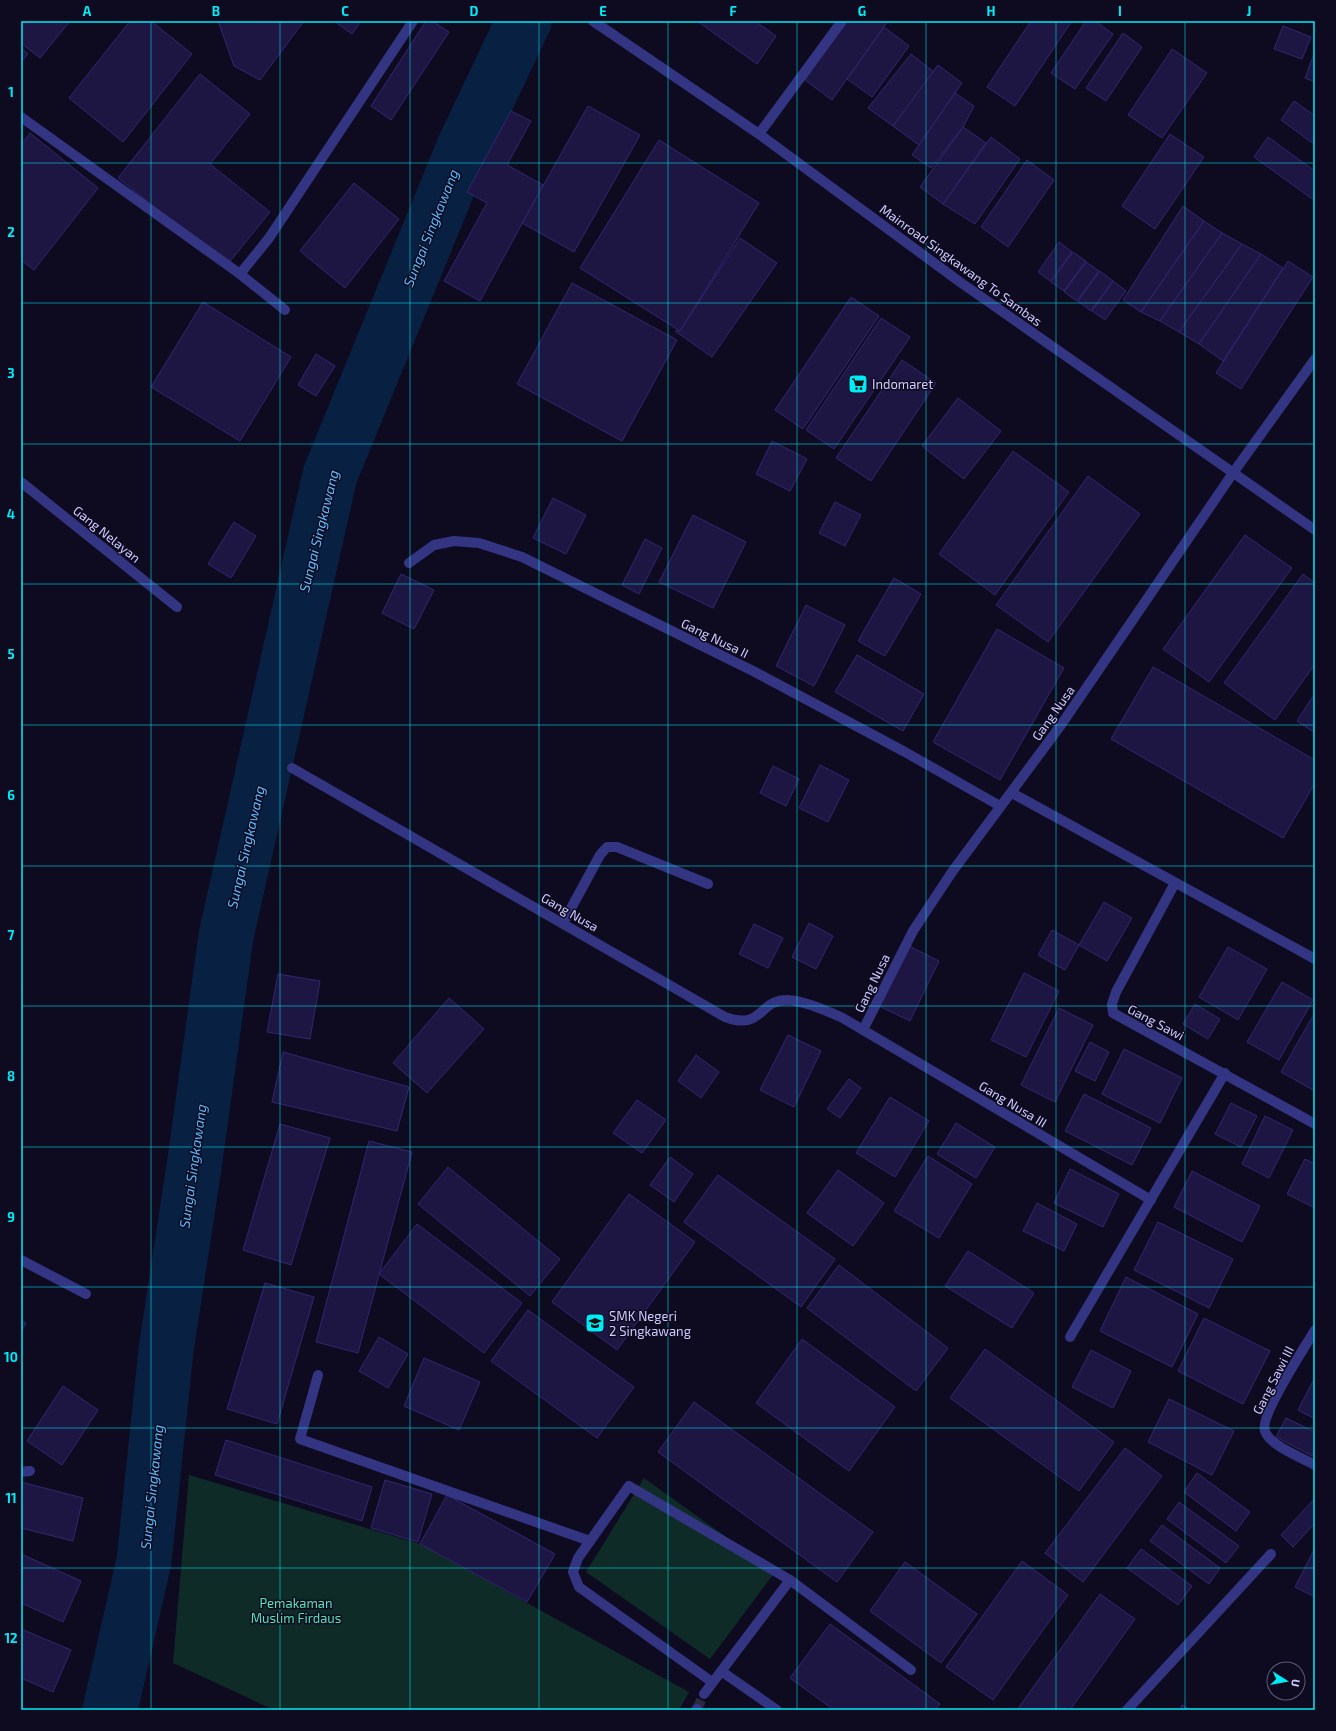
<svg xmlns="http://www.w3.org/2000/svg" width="1336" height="1731" viewBox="0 0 1336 1731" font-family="'Exo 2',sans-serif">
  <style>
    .green { fill: #0e2b28 }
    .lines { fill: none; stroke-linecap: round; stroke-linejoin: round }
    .river { stroke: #082143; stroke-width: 55 }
    .building { fill: #1d1643; stroke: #312770 }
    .minor-tunnel { stroke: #2b2841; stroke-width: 10; stroke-dasharray: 10 5; stroke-linecap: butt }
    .minor { stroke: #333582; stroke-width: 10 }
    .grid { fill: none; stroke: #00ebf6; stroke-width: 1; stroke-opacity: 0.55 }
    .labels { text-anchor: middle; stroke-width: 3; stroke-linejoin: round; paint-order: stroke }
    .street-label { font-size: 13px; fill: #cecbff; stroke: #0e0b20 }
    .poi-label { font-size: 13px; fill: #cecbff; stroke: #0e0b20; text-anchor: start }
    .park-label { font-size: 13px; fill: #50e6b8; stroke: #0e0b20 }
    .water-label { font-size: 14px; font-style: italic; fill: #59bcff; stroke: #0e0b20 }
    .neatline { fill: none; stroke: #00ebf6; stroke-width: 1.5 }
    .grid-label { font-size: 13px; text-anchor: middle; font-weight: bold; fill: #00ebf6 }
  </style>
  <rect width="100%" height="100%" fill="#0e0b20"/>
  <g class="green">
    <path d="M189,1475L420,1544L689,1692L679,1710H274L173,1663Z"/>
    <path d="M644,1478L775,1572L710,1659L586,1572Z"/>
  </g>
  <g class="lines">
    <path class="river" d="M110,1710L144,1561L166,1350L194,1167L226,936L330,475L465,145L524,21"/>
  </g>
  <g class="building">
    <path d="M21,21H70L40,58L21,43Z"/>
    <path d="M130,21H151L192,54L123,142L69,98Z"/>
    <path d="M218,21H304L260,80L234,66Z"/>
    <path d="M334,21H361L352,34Z"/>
    <path d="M426,21H432L449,32L391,120L371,106Z"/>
    <path d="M697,21H755L776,36L757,64Z"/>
    <path d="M847,21H888L832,100L805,80Z"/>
    <path d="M1031,21H1072L1015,106L987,87Z"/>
    <path d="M1086,21H1095L1113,34L1075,89L1051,73Z"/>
    <path d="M1283,26L1311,37L1302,59L1274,49Z"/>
    <path d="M884,27L909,46L872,97L847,79Z"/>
    <path d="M1123,33L1142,47L1106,101L1086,88Z"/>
    <path d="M21,48L28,54L21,62Z"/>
    <path d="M1172,49L1207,73L1162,138L1128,115Z"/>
    <path d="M1315,51V82L1305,78Z"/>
    <path d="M911,54L934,72L893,126L868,108Z"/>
    <path d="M938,65L962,83L919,145L893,126Z"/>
    <path d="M200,74L250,114L210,164L270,212L227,265L118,178Z"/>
    <path d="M955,93L974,106L963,127L931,168L912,155Z"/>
    <path d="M1294,101L1315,116V145L1281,120Z"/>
    <path d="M588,106L640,135L574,252L522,223Z"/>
    <path d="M511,111L531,121L507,165L543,185L480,301L444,281L487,203L467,192Z"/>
    <path d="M963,127L986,143L943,204L920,187Z"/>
    <path d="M30,133L98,188L34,270L21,260V145Z"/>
    <path d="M1170,134L1204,157L1155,229L1122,206Z"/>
    <path d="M991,137L1020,159L975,224L943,204Z"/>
    <path d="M1268,137L1315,171V201L1254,157Z"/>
    <path d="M659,140L759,203L680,331L580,268Z"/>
    <path d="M1027,160L1054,180L1008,247L981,227Z"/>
    <path d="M354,183L399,219L345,288L300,251Z"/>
    <path d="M1183,206L1204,221L1141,312L1123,300Z"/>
    <path d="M1204,221L1222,233L1160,321L1141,312Z"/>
    <path d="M1222,233L1242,244L1179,332L1160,321Z"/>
    <path d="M740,238L777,263L712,357L675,331H680Z"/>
    <path d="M1059,242L1072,252L1050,281L1038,272Z"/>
    <path d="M1242,244L1261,254L1199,344L1179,332Z"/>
    <path d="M1073,252L1086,261L1064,291L1051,282Z"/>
    <path d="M1261,254L1283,268L1223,361L1199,344Z"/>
    <path d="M1288,261L1313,277L1241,389L1216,373Z"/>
    <path d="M1086,262L1099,271L1077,301L1064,292Z"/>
    <path d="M1100,271L1113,281L1091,311L1078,301Z"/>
    <path d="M1113,281L1126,291L1105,320L1092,311Z"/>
    <path d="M572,283L677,340L622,441L517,384Z"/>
    <path d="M851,297L879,316L803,429L775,410Z"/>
    <path d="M203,302L291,357L240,441L151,387Z"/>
    <path d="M881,318L910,337L834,449L806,430Z"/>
    <path d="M316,354L335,366L316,396L298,385Z"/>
    <path d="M902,360L936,383L871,481L836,458Z"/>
    <path d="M958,398L1001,431L964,479L922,446Z"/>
    <path d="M772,441L807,459L790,491L756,474Z"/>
    <path d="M1013,451L1069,492L995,595L939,554Z"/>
    <path d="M1088,476L1140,514L1048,642L996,605Z"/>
    <path d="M553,498L586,515L566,554L533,538Z"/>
    <path d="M835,502L861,515L845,546L819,533Z"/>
    <path d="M693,515L746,542L713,608L659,582Z"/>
    <path d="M234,522L256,536L231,578L208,564Z"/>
    <path d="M1245,535L1292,568L1209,682L1163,649Z"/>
    <path d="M645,539L662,548L639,594L622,585Z"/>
    <path d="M401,574L434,590L414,629L382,613Z"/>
    <path d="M1303,574L1315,583V664L1275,720L1224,683Z"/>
    <path d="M894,578L921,594L885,656L858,641Z"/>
    <path d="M806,605L845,625L814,686L776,666Z"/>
    <path d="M997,629L1064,668L1000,780L933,742Z"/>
    <path d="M857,655L924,694L903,731L835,692Z"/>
    <path d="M1153,667L1315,760V783L1283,838L1111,739Z"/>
    <path d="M1315,693V733L1297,721Z"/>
    <path d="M820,765L849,780L828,822L799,808Z"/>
    <path d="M773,766L799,779L786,806L760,793Z"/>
    <path d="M1104,902L1132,918L1107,961L1079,945Z"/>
    <path d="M809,923L833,936L816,969L792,957Z"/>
    <path d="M754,924L783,938L768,968L739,954Z"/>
    <path d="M1052,930L1079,945L1065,970L1038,955Z"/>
    <path d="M909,946L939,961L910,1021L879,1006Z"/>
    <path d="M1228,947L1267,969L1238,1020L1199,997Z"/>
    <path d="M1024,973L1059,991L1026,1057L991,1040Z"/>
    <path d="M278,974L320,981L310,1039L267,1032Z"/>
    <path d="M1282,982L1313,1000L1279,1060L1247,1042Z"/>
    <path d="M449,998L484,1029L427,1093L393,1063Z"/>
    <path d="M1195,1004L1220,1019L1208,1039L1183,1024Z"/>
    <path d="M1059,1008L1093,1025L1055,1102L1021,1085Z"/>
    <path d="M1315,1012V1091L1281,1072Z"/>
    <path d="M788,1035L821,1051L794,1107L760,1090Z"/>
    <path d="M1090,1042L1109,1052L1095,1081L1075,1071Z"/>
    <path d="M1124,1049L1182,1078L1160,1123L1102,1094Z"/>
    <path d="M283,1052L409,1087L397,1131L272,1102Z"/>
    <path d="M696,1055L719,1072L701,1098L678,1081Z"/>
    <path d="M849,1079L861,1088L840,1118L827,1109Z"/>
    <path d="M1084,1094L1151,1128L1132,1165L1065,1131Z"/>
    <path d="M890,1097L929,1121L895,1177L856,1153Z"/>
    <path d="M637,1100L666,1120L642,1153L613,1133Z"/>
    <path d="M1231,1103L1257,1116L1241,1147L1215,1134Z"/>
    <path d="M1265,1116L1293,1130L1269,1178L1242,1164Z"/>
    <path d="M956,1123L995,1147L976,1178L937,1154Z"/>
    <path d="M280,1124L330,1138L291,1265L243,1250Z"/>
    <path d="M369,1141L412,1152L358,1353L316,1342Z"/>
    <path d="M928,1156L972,1184L939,1238L894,1211Z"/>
    <path d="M670,1157L693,1174L674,1202L650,1185Z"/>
    <path d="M1305,1159L1315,1164V1208L1287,1194Z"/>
    <path d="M448,1167L560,1259L530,1296L418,1204Z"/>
    <path d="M1070,1169L1119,1194L1103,1227L1054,1203Z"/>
    <path d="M838,1170L884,1203L853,1246L807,1213Z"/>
    <path d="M1192,1171L1260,1206L1242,1242L1174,1207Z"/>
    <path d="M718,1175L835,1259L801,1307L684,1222Z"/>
    <path d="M629,1194L695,1242L617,1350L552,1302Z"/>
    <path d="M1037,1203L1077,1224L1064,1251L1023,1231Z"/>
    <path d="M1158,1222L1233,1259L1209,1308L1134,1270Z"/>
    <path d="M417,1224L522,1303L484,1353L379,1274Z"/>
    <path d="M968,1251L1034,1293L1012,1328L945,1286Z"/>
    <path d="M839,1265L948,1348L916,1391L807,1308Z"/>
    <path d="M1126,1277L1198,1314L1172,1367L1100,1331Z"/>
    <path d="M265,1283L314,1297L277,1424L227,1409Z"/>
    <path d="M528,1310L634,1387L597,1438L491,1361Z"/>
    <path d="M1204,1318L1270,1351L1243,1404L1178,1371Z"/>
    <path d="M21,1320L26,1323L21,1332Z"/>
    <path d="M379,1337L408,1354L388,1388L359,1371Z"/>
    <path d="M802,1339L895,1407L849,1471L756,1403Z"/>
    <path d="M985,1349L1114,1442L1079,1491L950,1398Z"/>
    <path d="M1091,1350L1131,1371L1113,1408L1072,1387Z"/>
    <path d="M424,1358L480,1382L459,1430L404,1406Z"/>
    <path d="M1313,1381L1315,1382V1419L1298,1410Z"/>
    <path d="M63,1386L98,1410L62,1465L27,1441Z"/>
    <path d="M1169,1399L1234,1431L1212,1475L1148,1442Z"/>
    <path d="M694,1402L873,1532L837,1582L658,1452Z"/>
    <path d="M1286,1418L1315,1432V1450L1312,1456L1276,1437Z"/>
    <path d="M226,1440L372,1487L362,1521L215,1475Z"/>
    <path d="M1125,1448L1162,1476L1083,1582L1045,1553Z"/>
    <path d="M1197,1473L1250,1512L1236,1531L1184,1492Z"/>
    <path d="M385,1480L432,1494L418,1542L371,1528Z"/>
    <path d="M21,1482L83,1498L73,1541L21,1528Z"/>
    <path d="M447,1495L555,1554L527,1602L420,1544Z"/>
    <path d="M1315,1498V1523L1293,1547L1281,1535Z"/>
    <path d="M1179,1502L1239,1546L1226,1563L1167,1519Z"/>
    <path d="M1162,1525L1220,1568L1209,1584L1150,1541Z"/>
    <path d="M1315,1548V1597L1295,1587Z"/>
    <path d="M1141,1549L1192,1586L1178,1605L1127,1568Z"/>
    <path d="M21,1554L81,1581L63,1622L21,1603Z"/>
    <path d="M1022,1561L1068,1595L993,1700L946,1667Z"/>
    <path d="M905,1562L977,1614L941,1663L870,1611Z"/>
    <path d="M1100,1594L1135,1619L1070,1710H1017Z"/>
    <path d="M830,1624L940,1704L935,1710H834L790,1678Z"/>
    <path d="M21,1629L71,1650L53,1692L21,1678Z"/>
    <path d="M1182,1705L1191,1710H1180Z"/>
  </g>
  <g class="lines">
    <path class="minor-tunnel" d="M697,1709L704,1694"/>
    <g class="minor">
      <path d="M593,21L759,134L960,282L1315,530"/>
      <path d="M21,117L240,274L269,238L413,21"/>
      <path d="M759,134L842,21"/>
      <path d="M240,274L285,310"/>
      <path d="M21,482L177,607"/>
      <path d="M409,563L434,545L454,541L479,543L522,557L755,672L905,752L1000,806"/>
      <path d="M292,768L725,1017C763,1031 758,1000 787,1000C805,1001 824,1010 841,1017L1151,1200"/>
      <path d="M1012,793L1315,959"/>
      <path d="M1175,883L1116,992L1112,1004L1113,1013L1315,1124"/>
      <path d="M563,923L600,855L607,847H617L708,884"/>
      <path d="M863,1030L913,931L952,872L1061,725L1233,473L1315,359"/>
      <path d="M21,1260L86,1294"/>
      <path d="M1315,1330C1305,1347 1259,1416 1265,1431C1269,1445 1302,1458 1315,1465"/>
      <path d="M1070,1337L1225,1073"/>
      <path d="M318,1375L300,1439L590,1541"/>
      <path d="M21,1472L30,1471"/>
      <path d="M721,1671L777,1710"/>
      <path d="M712,1682L579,1587L573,1572L578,1558L629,1486L790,1580"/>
      <path d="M704,1694L790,1580L911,1670"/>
      <path d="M696,1710L697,1709"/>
      <path d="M1127,1710L1271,1554"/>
    </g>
  </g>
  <path class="grid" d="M151,21V1710M280,21V1710M410,21V1710M539,21V1710M668,21V1710M797,21V1710M926,21V1710M1056,21V1710M1185,21V1710M21,163H1315M21,303H1315M21,444H1315M21,584H1315M21,725H1315M21,866H1315M21,1006H1315M21,1147H1315M21,1287H1315M21,1428H1315M21,1568H1315"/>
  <defs>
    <g id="supermarket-square" transform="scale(1)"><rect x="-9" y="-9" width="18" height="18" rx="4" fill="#00ebf6" stroke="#0e0b20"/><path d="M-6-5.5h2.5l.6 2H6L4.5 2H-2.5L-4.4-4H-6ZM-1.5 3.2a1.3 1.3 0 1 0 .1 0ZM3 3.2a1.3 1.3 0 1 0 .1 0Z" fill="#111"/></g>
    <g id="school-square" transform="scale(1)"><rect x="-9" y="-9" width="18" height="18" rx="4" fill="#00ebf6" stroke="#0e0b20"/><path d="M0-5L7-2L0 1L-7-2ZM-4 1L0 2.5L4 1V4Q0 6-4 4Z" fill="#111"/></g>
  </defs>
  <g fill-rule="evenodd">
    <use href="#supermarket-square" x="858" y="384"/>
    <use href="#school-square" x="595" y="1323"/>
  </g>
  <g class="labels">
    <g class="street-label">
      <text transform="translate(961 265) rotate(36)" y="5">Mainroad Singkawang To Sambas</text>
      <text transform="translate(107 534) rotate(39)" y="5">Gang Nelayan</text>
      <text transform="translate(715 638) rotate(26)" y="5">Gang Nusa II</text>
      <text transform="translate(1053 713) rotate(-55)" y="5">Gang Nusa</text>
      <text transform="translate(570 912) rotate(30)" y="5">Gang Nusa</text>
      <text transform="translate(872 983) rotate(-64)" y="5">Gang Nusa</text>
      <text transform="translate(1156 1022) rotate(28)" y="5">Gang Sawi</text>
      <text transform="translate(1013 1104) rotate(31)" y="5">Gang Nusa III</text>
      <text transform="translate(1273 1380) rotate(-63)" y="5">Gang Sawi III</text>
    </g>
    <g class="poi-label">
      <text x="872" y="389">Indomaret</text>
      <text x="609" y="1321">SMK Negeri<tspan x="609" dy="15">2 Singkawang</tspan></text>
    </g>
    <g class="park-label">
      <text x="296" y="1608">Pemakaman<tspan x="296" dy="15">Muslim Firdaus</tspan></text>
    </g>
    <g class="water-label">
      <text transform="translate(431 228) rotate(-68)" y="5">Sungai Singkawang</text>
      <text transform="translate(319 531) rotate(-76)" y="5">Sungai Singkawang</text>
      <text transform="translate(246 847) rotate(-77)" y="5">Sungai Singkawang</text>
      <text transform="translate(193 1166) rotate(-82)" y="5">Sungai Singkawang</text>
      <text transform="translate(152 1487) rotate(-84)" y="5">Sungai Singkawang</text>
    </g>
  </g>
  <rect width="1336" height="1731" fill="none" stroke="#0e0b20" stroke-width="44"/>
  <g transform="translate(1286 1681) rotate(101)"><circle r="19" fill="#0e0b20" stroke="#5b5879"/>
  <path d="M0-3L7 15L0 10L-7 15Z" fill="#00ebf6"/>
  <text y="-6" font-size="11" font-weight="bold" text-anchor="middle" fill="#cecbff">U</text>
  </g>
  <rect x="22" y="22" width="1292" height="1687" class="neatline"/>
  <g class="grid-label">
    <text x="87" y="16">A</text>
    <text x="216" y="16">B</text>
    <text x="345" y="16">C</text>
    <text x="474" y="16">D</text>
    <text x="603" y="16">E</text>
    <text x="733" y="16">F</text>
    <text x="862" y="16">G</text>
    <text x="991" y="16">H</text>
    <text x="1120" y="16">I</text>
    <text x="1249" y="16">J</text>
    <text x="11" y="97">1</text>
    <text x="11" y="237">2</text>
    <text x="11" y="378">3</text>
    <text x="11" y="519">4</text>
    <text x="11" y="659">5</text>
    <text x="11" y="800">6</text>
    <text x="11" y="940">7</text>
    <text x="11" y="1081">8</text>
    <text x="11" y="1222">9</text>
    <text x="11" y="1362">10</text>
    <text x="11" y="1503">11</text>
    <text x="11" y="1643">12</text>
  </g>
</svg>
